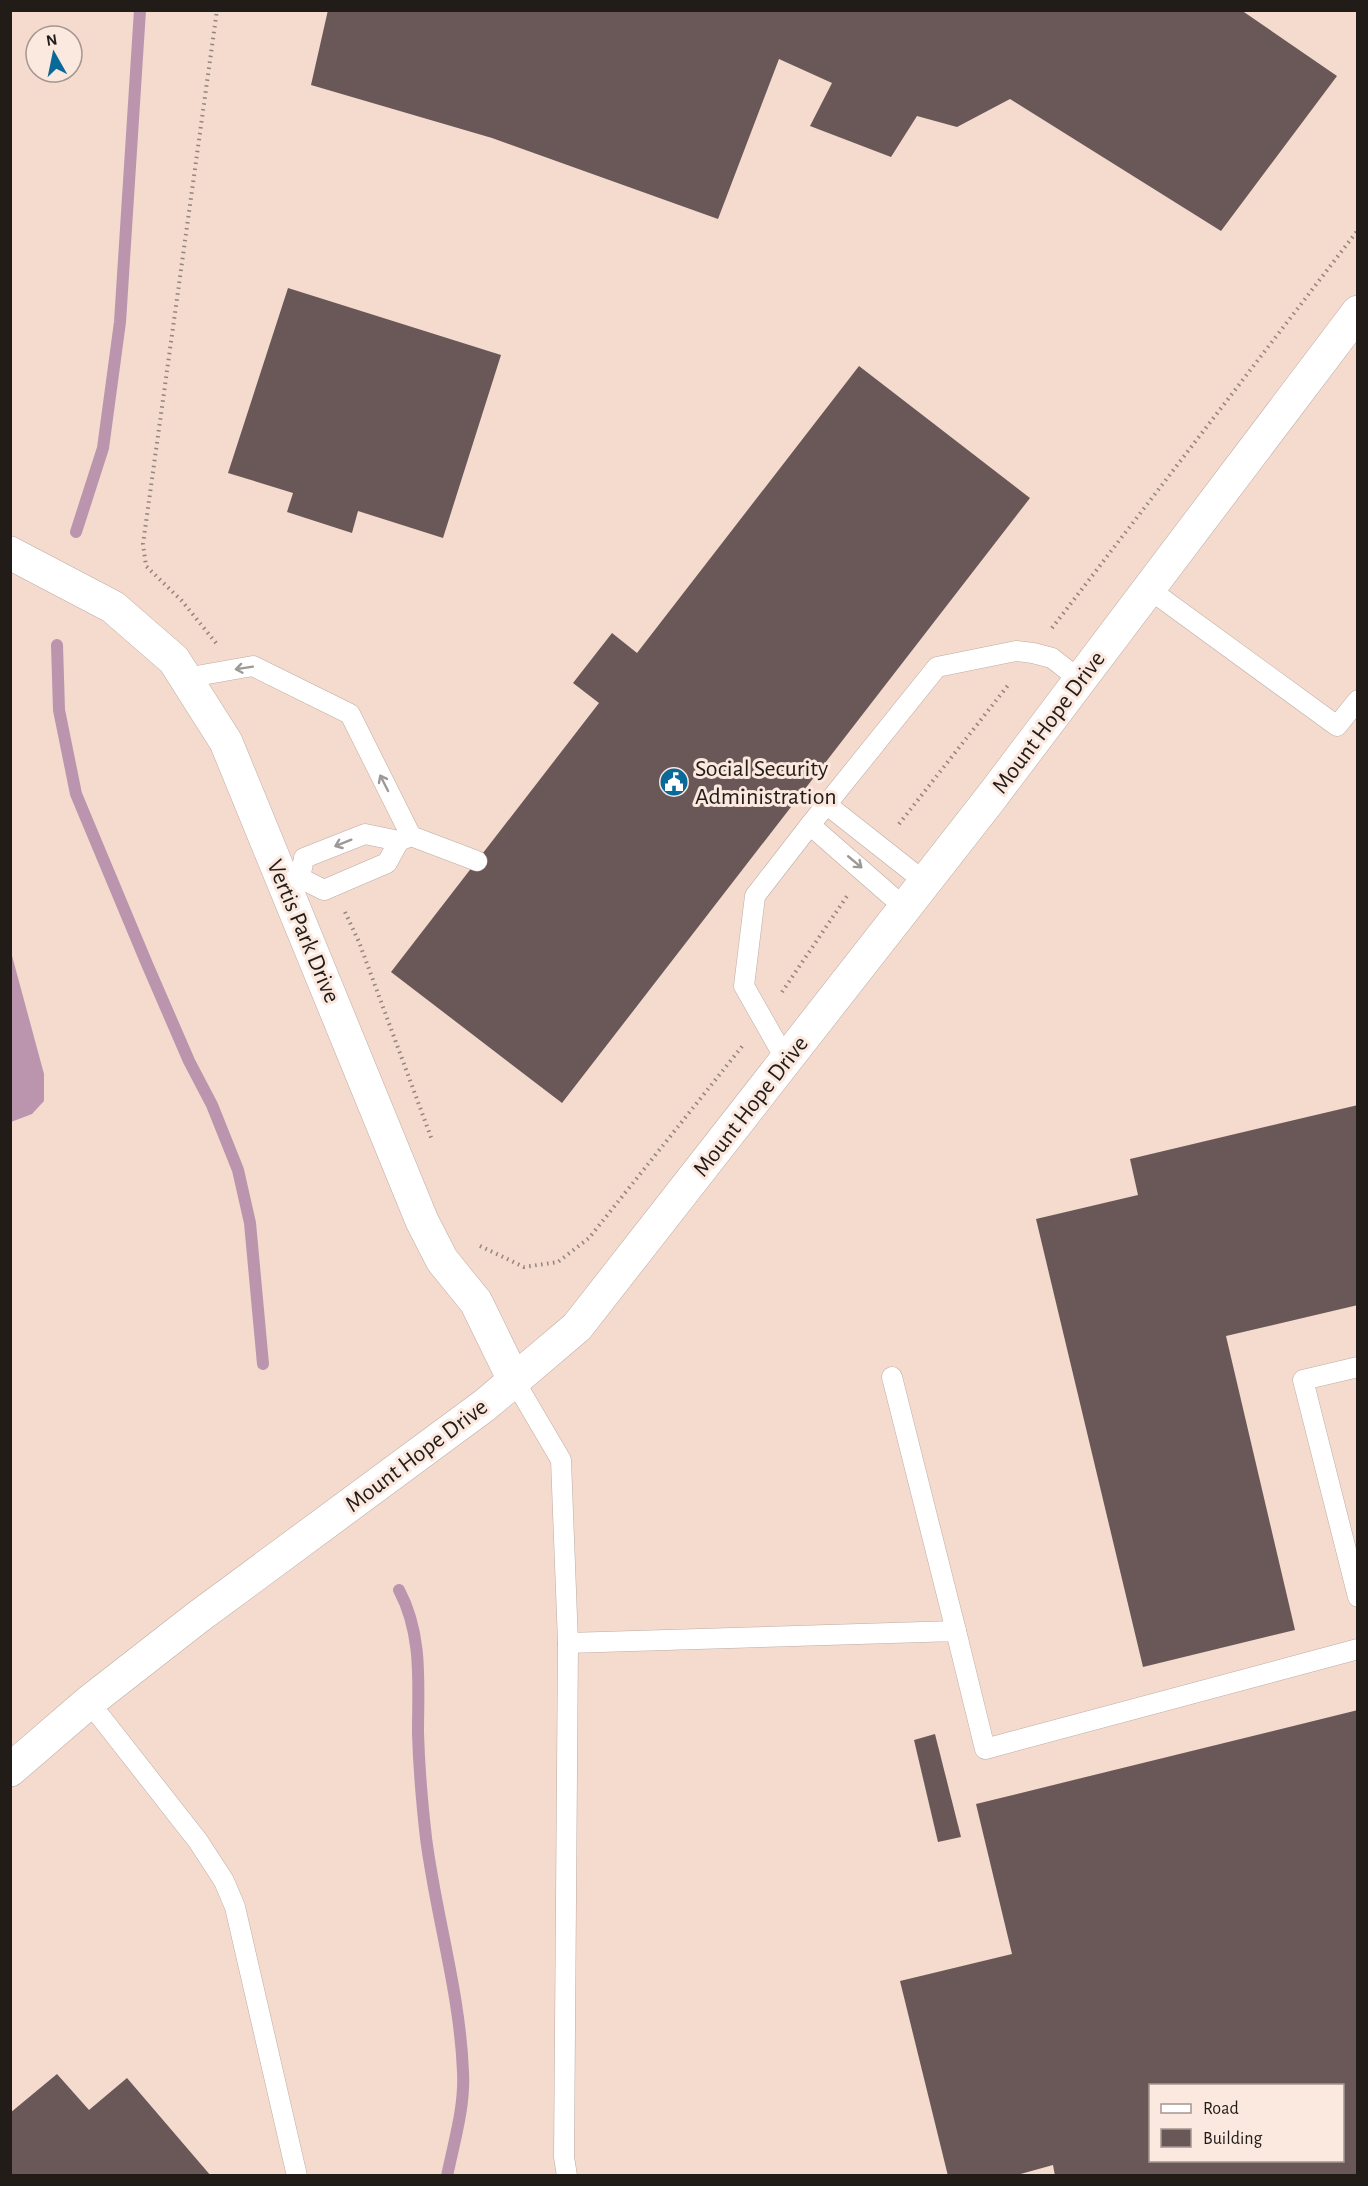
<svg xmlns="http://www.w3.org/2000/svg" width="1368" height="2186" viewBox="0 0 1368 2186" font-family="'Alegreya Sans',sans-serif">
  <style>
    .built { fill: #f5dace; fill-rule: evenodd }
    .water { fill: #ba95ad }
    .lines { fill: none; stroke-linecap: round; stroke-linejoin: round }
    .stream { stroke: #ba95ad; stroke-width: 12 }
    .building { fill: #6a5859; fill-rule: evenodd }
    .service-casing { stroke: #bdaca3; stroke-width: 21 }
    .minor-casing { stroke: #bdaca3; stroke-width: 34 }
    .path { stroke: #92857e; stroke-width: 4; stroke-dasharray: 1.5 4.5; stroke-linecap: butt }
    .service { stroke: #fff; stroke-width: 20 }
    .minor { stroke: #fff; stroke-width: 33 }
    .oneway { stroke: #9c9997 }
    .labels { text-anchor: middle; stroke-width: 6; stroke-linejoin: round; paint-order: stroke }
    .street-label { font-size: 24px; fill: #221c18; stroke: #fbe8df }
    .poi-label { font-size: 24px; fill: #221c18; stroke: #fbe8df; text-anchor: start }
  </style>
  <rect width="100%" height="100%" fill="#fbe8df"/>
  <path class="built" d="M11,11H1357V2175L11,2176ZM36,36H72V72H36ZM1150,2086H1342V2160H1150Z"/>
  <path class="water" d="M11,952L44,1074V1101L32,1114L11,1122Z"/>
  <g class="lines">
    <g class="stream">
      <path d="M76,532L103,448L120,322L140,10"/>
      <path d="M57,645L59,710L76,794L147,964L189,1061L212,1105L238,1170L250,1223L263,1364"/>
      <path d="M399,1590C423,1635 418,1684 418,1733C419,1768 422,1803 426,1838C436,1916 460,1993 463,2072C465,2106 454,2142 447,2176"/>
    </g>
  </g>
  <g class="building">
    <path d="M328,10H1241L1337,76L1221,231L1010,99L957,127L917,116L891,157L810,126L832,83L779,59L718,219L492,138L311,85Z"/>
    <path d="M288,288L501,355L443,538L358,511L352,533L287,512L293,493L228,473Z"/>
    <path d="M859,366L1030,498L562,1103L391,972L599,703L573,683L612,633L637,653Z"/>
    <path d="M1358,1105V1305L1226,1336L1295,1630L1143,1667L1036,1219L1138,1195L1130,1159Z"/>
    <path d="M1358,1710V2176H1055L1053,2165L1013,2176H948L900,1981L1012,1954L976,1804ZM1150,2086H1342V2160H1150Z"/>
    <path d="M935,1734L961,1837L938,1842L914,1740Z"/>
    <path d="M57,2074L89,2110L127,2078L211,2176H10V2113Z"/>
  </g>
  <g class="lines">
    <g class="service-casing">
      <g id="service">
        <path d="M1149,589L1337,726L1358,700"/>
        <path d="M185,678L253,666L350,714L411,836L477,861"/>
        <path d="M826,804L925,882"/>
        <path d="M810,825L905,908"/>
        <path d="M300,878L324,890L387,863L399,841L411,836"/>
        <path d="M300,878L304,858L365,834L399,841"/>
        <path d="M786,1060L744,986L755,896L810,825L937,667L1016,651L1033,653L1052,658L1080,680"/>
        <path d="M1358,1367L1303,1380L1358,1597"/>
        <path d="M892,1377L956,1631"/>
        <path d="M514,1380L561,1460L568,1643L564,2157L567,2176"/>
        <path d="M568,1643L956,1631L985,1749L1358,1649"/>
        <path d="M89,1702L198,1841L224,1881L235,1907L297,2176"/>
      </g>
    </g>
    <g class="minor-casing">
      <g id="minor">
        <path d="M10,553L113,607L174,660L226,742L422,1221L442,1260L476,1302L514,1380"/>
        <path d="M10,1770L89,1702L198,1617L485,1405L577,1327L990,799L1358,312"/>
      </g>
    </g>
    <g class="path">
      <path d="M1052,628L1358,230"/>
      <path d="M216,643L182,601L146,566L143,544L217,10"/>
      <path d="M899,824L1009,684"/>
      <path d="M345,912L359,942L432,1140"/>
      <path d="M782,992L847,896"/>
      <path d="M480,1246L524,1267L558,1262L589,1238L744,1044"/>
    </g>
    <use href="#service" class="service"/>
    <use href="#minor" class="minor"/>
  </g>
  <defs><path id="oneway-shaft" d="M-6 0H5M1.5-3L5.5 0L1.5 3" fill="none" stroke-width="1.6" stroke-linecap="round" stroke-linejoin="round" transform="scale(1.5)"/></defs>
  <g class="oneway">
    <use href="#oneway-shaft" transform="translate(244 668) rotate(171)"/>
    <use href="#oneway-shaft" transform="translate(384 783) rotate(-117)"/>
    <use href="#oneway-shaft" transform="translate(343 843) rotate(158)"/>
    <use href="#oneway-shaft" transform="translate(855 862) rotate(40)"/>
  </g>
  <defs>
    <g id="civic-disc" transform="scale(1.5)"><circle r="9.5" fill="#096998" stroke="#fbe8df"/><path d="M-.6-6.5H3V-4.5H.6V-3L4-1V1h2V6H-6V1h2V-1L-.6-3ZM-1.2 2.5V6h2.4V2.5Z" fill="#fff"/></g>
  </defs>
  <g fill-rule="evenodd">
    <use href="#civic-disc" x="674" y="782"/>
  </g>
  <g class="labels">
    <g class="street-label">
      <text transform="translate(1048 722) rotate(-53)" y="8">Mount Hope Drive</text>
      <text transform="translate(304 931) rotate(67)" y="8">Vertis Park Drive</text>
      <text transform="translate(750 1106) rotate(-52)" y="8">Mount Hope Drive</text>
      <text transform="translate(416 1455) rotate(-37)" y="8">Mount Hope Drive</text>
    </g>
    <g class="poi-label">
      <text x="695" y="776">Social Security<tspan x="695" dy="28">Administration</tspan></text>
    </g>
  </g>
  <rect width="1368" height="2186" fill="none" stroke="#221c18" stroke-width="24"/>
  <rect x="1149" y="2084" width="195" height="78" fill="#fbe8df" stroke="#a4968f" stroke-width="1.5"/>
  <rect x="1161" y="2104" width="30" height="9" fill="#ffffff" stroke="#a4968f" stroke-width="1.5"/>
  <text x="1203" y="2114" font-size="18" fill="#221c18">Road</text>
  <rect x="1161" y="2129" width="30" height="18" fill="#6a5859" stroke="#a4968f" stroke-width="1.5"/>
  <text x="1203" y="2144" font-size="18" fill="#221c18">Building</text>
  <g transform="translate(54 54) rotate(351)"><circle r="28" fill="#fbe8df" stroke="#a4968f" stroke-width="1.5"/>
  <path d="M0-4.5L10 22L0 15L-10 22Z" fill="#096998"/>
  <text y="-9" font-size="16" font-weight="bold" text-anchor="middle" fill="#221c18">N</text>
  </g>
</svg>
